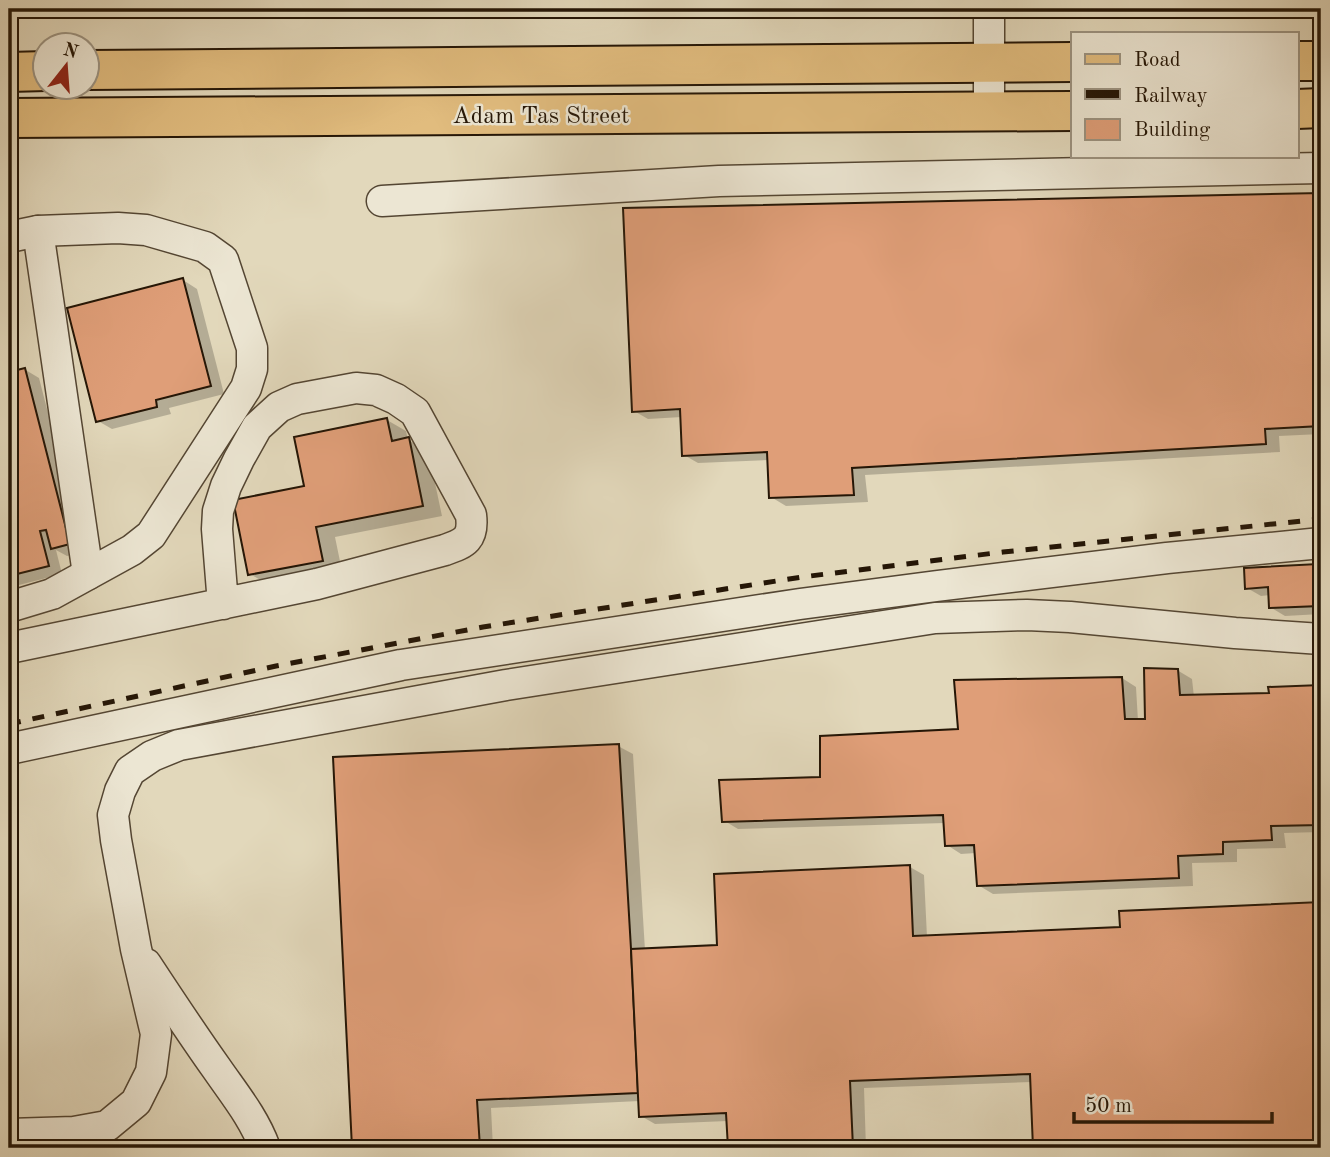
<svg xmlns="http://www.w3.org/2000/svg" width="1330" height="1157" viewBox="0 0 1330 1157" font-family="'Old Standard TT',serif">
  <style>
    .shadow { fill: #0003 }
    .building { fill: #df9e78; stroke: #251606; stroke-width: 2 }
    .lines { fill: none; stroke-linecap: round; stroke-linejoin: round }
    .minor-casing { stroke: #544633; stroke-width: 33 }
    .major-casing { stroke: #251606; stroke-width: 42 }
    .minor { stroke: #ece6d3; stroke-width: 30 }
    .major { stroke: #e1bc7e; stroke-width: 38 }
    .rail { stroke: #251606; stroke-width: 5; stroke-dasharray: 12 12; stroke-linecap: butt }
    .labels { text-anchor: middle; stroke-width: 5; stroke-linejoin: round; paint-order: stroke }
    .street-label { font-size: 24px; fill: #251606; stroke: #ece6d3 }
  </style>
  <rect width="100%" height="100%" fill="#e2d8bb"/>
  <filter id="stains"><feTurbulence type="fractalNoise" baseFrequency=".00286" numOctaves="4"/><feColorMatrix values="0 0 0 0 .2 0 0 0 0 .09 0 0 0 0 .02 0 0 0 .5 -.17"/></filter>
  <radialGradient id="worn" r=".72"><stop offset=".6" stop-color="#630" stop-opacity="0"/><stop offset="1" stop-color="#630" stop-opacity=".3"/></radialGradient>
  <g class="shadow">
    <path d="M1321,195V434L1279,436L1280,452L865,475L868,502L786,506L771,497L769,460L698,463L684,455L682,417L648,419L634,411L625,209Z"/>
    <path d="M183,280L197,289L224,394L169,408L171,414L112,429L98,421Z"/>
    <path d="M9,338L17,371L24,369L39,378L84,552L67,556L56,550L62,574L15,586L9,582Z"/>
    <path d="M387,420L406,431L408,440L428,450L442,516L335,537L342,571L269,585L250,574L306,487Z"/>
    <path d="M1318,566L1321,568V614L1285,616L1270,607V595L1261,596L1247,588Z"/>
    <path d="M1177,670L1192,679L1194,697L1272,695L1270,689L1321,687V832L1284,833L1286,848L1237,849V862L1192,863L1193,886L993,894L978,885L976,853L961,854L947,845L945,823L738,829L723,820L822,779L959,731L1122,678L1136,687L1138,721L1147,720Z"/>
    <path d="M618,746L633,754L645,950L719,947L910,867L924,875L927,937L1121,929V913L1321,903V1148H1035L1032,1082L864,1088L866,1148H730L728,1121L655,1124L641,1116L640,1101L491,1108L493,1148H353L335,758Z"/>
  </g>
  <g class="building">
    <path d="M1321,193V426L1265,429L1266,444L852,468L854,495L769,498L767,452L682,456L680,409L632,412L623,208Z"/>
    <path d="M183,278L211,386L156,400L157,407L96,422L67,308Z"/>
    <path d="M25,368L70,544L51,549L46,530L40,531L49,566L9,576V372Z"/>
    <path d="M387,418L392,441L409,437L423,506L316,527L323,561L248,575L233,500L304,486L294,437Z"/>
    <path d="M1318,564L1320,606L1269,608L1268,587L1245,589L1244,568Z"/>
    <path d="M1144,668L1178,669L1180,695L1269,693L1268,687L1321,685V825L1271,826L1272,840L1223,842V854L1178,856L1179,878L977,886L974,845L945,846L943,815L722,822L719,780L820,777V736L958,729L954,680L1122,677L1125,719H1145Z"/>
    <path d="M619,744L631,949L638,1093L477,1100L480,1148H352L333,757Z"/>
    <path d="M910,865L913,936L1120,927L1119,911L1321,902V1148H1033L1030,1074L850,1081L853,1148H728L726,1113L639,1117L631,949L717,945L714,874Z"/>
  </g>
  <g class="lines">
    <g class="minor-casing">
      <g id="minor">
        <path d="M989,9V112"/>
        <path d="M382,201L719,181L1321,168"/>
        <path d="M38,231L88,574"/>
        <path d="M9,237L38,231L118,228L146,230L205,247L223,260L252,348V369L246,388L151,535L132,550L52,594L9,607"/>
        <path d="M9,648L317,584L445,550C465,543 474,539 471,515L415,412L396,399L376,390L356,388L297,399L279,407L257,427L239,459L226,486L218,511L217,529L223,604"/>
        <path d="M9,749L401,665L800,604L937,586L1167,558L1321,543"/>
        <path d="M146,964C169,999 192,1034 217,1069C235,1095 254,1118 265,1148"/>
        <path d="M9,1134L74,1132L107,1126L136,1102L151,1072L156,1034L136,949L116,840L113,815L120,791L130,771L152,756L179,745L506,685L935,618L1027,615L1070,617L1235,633L1321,639"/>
      </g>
    </g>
    <g class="major-casing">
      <g id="major">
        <path d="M1297,61H1321"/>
        <path d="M88,70L1073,62"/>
        <path d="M9,72L46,71"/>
        <path d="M1297,109L1321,108"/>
        <path d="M9,118L1073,111"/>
      </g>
    </g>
    <use href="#minor" class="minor"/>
    <use href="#major" class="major"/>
    <path class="rail" d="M9,724L276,666L483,627L802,577L1003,552L1321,519"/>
  </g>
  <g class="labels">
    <g class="street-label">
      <text x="541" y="123">Adam Tas Street</text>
    </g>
  </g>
  <rect width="1330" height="1157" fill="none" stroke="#e2d8bb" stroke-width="35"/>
  <rect x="10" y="10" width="1309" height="1136" fill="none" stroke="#251606" stroke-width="3.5"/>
  <rect x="18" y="18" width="1295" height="1122" fill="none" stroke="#251606" stroke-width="2"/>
  <rect x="1071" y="32" width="228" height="126" fill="#ece6d3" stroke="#9c9381" stroke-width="2"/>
  <rect x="1085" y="54" width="35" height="10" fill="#e1bc7e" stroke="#9c9381" stroke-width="2"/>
  <text x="1134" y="66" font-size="21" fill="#251606">Road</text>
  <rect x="1085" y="89" width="35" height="10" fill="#251606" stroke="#9c9381" stroke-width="2"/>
  <text x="1134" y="102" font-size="21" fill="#251606">Railway</text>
  <rect x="1085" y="119" width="35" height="21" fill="#df9e78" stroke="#9c9381" stroke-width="2"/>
  <text x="1134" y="136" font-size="21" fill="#251606">Building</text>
  <g transform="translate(66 66) rotate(17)"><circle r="33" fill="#ece6d3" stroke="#9c9381" stroke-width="2"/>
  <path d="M0-5L12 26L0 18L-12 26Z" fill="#8f2418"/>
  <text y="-10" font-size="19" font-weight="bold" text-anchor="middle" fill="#251606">N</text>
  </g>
  <path d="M1074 1112v10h198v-10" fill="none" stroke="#251606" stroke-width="3.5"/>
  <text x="1085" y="1112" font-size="21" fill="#251606" stroke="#ece6d3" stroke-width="5" paint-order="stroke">50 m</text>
  <rect width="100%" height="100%" filter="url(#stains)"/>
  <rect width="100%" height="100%" fill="url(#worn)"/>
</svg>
